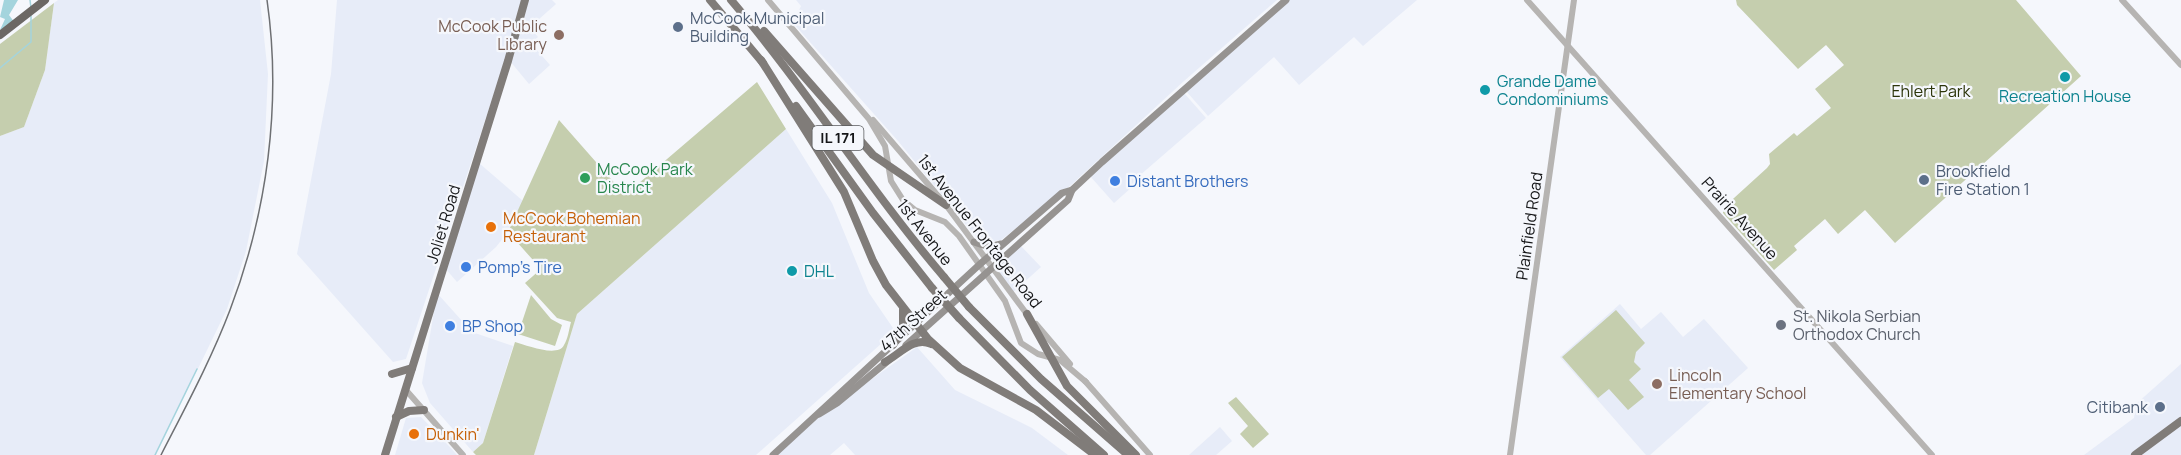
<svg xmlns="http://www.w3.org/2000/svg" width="2181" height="455" viewBox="0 0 2181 455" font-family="Manrope,sans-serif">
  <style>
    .built { fill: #e7ecf8 }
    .green { fill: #c5ceae }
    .water { fill: #a4d4dd }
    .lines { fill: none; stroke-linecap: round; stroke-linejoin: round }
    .stream { stroke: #a4d4dd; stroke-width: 1.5 }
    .tertiary { stroke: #b6b4b2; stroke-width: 6 }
    .secondary { stroke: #969391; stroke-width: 7 }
    .primary { stroke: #807c79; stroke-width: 8 }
    .motorway { stroke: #6c6865; stroke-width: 8 }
    .rail { stroke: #6e7073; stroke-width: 1.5 }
    .primary-bridge { stroke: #807c79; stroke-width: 8 }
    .service-dot { fill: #5c6f8a; stroke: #f5f7fc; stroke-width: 2 }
    .education-dot { fill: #8d6e63; stroke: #f5f7fc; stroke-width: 2 }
    .culture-dot { fill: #0f9aa8; stroke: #f5f7fc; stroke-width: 2 }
    .leisure-dot { fill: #2e9e5b; stroke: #f5f7fc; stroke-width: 2 }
    .shop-dot { fill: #3f7fe0; stroke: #f5f7fc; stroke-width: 2 }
    .food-dot { fill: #e8710a; stroke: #f5f7fc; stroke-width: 2 }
    .worship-dot { fill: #6b7280; stroke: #f5f7fc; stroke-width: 2 }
    .labels { text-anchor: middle; stroke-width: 4.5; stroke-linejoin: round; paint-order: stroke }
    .shield { fill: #f5f7fc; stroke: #585a5c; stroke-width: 1.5 }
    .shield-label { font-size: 15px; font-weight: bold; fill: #151618 }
    .service-label { font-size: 16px; fill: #4e5e75; stroke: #f5f7fc; text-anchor: start }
    .education-label { font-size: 16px; fill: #785e54; stroke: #f5f7fc; text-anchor: end }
    .culture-label { font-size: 16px; fill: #0d838f; stroke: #f5f7fc; text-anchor: start }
    .park-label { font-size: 16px; fill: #2c350a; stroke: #f5f7fc }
    .leisure-label { font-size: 16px; fill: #27864d; stroke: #f5f7fc; text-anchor: start }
    .shop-label { font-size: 16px; fill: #366cbe; stroke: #f5f7fc; text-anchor: start }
    .food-label { font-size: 16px; fill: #c56008; stroke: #f5f7fc; text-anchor: start }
    .street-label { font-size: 16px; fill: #151618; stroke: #f5f7fc }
    .worship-label { font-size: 16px; fill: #5b616d; stroke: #f5f7fc; text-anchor: start }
  </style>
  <rect width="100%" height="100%" fill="#f5f7fc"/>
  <g class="built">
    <path d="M58,0H260L268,74L264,161L246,251L227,309L156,455H0V136L24,127L45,70L54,3Z"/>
    <path d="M337,0H522L520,15L406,359L393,362L297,254L331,74Z"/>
    <path d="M527,0H552L556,4L530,27L538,37L532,42L535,48L550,65L529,84L510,61Z"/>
    <path d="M796,0H1277L1184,81L1070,186L1001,240L987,242L976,237L898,141L793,23L801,6Z"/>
    <path d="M1288,0H1417L1363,46L1354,37L1299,85L1274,57L1208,116L1186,91Z"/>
    <path d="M1184,93L1206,118L1139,176L1141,179L1114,203L1090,176Z"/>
    <path d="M786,129L832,203L869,293L893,328L891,335L756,455H534L577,314Z"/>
    <path d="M479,163L523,201L508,232L496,247L457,282L445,268Z"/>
    <path d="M1020,245L1041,267L1012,293L994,268Z"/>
    <path d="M437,293L472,332L513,346L483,443L473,452L430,403L422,383Z"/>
    <path d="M1620,304L1641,329L1661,312L1683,337L1704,319L1748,368L1650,455H1646L1560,357Z"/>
    <path d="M917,347L955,390L1032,428L1068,455H855L844,443L830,455H774L821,415Z"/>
    <path d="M2181,364V455H2084L2134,418L2136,404Z"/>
    <path d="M421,417L447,444L457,455H395L406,418Z"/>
    <path d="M1220,427L1232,441L1216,455H1189Z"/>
  </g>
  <g class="green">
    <path d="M1736,0H2016L2081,76L1895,243L1865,210L1838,234L1825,219L1794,246L1797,250L1774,270L1723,213V208L1767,168L1770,164L1769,154L1794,133L1797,136L1831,108L1815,89L1844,65L1826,45L1798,69L1737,5Z"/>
    <path d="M54,3L45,70L24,127L0,136V44Z"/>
    <path d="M757,82L786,129L577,314L534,455H476L473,452L483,443L515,342C526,345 558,358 564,345C568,339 569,329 571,322L557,318L525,283L541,269L508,232L559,120L625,195Z"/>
    <path d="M531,295L551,319L562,325L555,346L518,334Z"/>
    <path d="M1616,310L1645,343L1636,352L1634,362L1641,369L1629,380L1644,397L1628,410L1609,389L1598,398L1562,357Z"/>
    <path d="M1236,397L1269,434L1253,448L1240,434L1248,426L1228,403Z"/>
  </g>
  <path class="water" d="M4,0H18L9,15L15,23L0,30L5,19L0,17Z"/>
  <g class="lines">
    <g class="stream">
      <path d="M30,0L31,8"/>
      <path d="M0,68L31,42V16"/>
      <path d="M155,455L197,369"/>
    </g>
    <g class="tertiary">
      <path d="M768,0L869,119L885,146L891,181L903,200L915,210L945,222L959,236L1005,301L1021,343L1038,354L1060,360L1086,382"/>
      <path d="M1527,0L1932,455"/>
      <path d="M2122,0L2181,65"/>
      <path d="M873,120L946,205L1029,317"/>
      <path d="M1036,324L1070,364"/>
      <path d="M1085,381L1150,455"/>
      <path d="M405,389L463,455"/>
      <path d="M1510,455L1574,0"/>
    </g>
    <g class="secondary">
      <path d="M974,242L989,247L1001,244"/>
      <path d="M906,345L1068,200L1072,190L1102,162L1286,0"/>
      <path d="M819,414L837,403L889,360"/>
      <path d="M773,455L979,265L1062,193L1072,190"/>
    </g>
    <g class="primary">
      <path d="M710,0L763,63"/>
      <path d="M731,0C807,89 868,188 944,277"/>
      <path d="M764,31L873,155L946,205"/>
      <path d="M761,60L844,192L873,261L886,285L928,339L960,368L1036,410L1095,455"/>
      <path d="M796,106L873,213L932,288"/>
      <path d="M969,307L1041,379L1128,455"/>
      <path d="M1027,314L1067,386L1136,455"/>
      <path d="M959,318L1030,390L1104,455"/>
      <path d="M893,345L903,329V310"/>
      <path d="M885,362C900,354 914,336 931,344"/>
      <path d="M392,374L412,368"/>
      <path d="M396,417L409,411L424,410"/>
      <path d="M385,455L508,61L525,0"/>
      <path d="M2135,455L2181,421"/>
    </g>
    <path class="motorway" d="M0,35L45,0"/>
    <path class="rail" d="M161,455C185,408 211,360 230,310C267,213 282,104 267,0"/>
    <g class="primary-bridge">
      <path d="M944,277L969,307"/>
      <path d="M932,288L959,318"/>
    </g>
  </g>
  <g class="service-dot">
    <circle cx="678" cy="27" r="6"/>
    <circle cx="1924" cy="180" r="6"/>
    <circle cx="2160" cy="407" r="6"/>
  </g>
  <g class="education-dot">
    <circle cx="559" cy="35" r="6"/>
    <circle cx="1657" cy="384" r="6"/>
  </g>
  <g class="culture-dot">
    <circle cx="2065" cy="77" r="6"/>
    <circle cx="1485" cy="90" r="6"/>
    <circle cx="792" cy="271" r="6"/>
  </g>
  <circle class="leisure-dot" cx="585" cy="178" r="6"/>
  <g class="shop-dot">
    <circle cx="1115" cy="181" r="6"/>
    <circle cx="466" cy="267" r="6"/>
    <circle cx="450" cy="326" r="6"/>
  </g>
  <g class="food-dot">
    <circle cx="491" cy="227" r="6"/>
    <circle cx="414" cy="434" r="6"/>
  </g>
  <circle class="worship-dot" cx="1781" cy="325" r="6"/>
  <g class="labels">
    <rect class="shield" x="812.5" y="126" width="51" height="24" rx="4.5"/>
    <g class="shield-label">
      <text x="838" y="143">IL 171</text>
    </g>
    <g class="service-label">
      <text x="690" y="24">McCook Municipal<tspan x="690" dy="18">Building</tspan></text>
      <text x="1936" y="177">Brookfield<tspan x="1936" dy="18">Fire Station 1</tspan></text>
      <text x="2148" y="413" text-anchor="end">Citibank</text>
    </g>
    <g class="education-label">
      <text x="547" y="32">McCook Public<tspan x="547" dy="18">Library</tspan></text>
      <text x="1669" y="381" text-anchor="start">Lincoln<tspan x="1669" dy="18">Elementary School</tspan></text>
    </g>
    <g class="culture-label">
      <text x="1497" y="87">Grande Dame<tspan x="1497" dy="18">Condominiums</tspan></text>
      <text x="2065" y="102" text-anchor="middle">Recreation House</text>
      <text x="804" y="277">DHL</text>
    </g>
    <g class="park-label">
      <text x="1931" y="97">Ehlert Park</text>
    </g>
    <g class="leisure-label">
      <text x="597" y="175">McCook Park<tspan x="597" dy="18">District</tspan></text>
    </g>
    <g class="shop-label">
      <text x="1127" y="187">Distant Brothers</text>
      <text x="478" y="273">Pomp's Tire</text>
      <text x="462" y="332">BP Shop</text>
    </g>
    <g class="food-label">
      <text x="503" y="224">McCook Bohemian<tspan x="503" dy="18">Restaurant</tspan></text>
      <text x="426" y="440">Dunkin'</text>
    </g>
    <g class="street-label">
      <text transform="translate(1740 218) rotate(48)" y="6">Prairie Avenue</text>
      <text transform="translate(443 224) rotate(-73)" y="6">Joliet Road</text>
      <text transform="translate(1529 226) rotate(-82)" y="6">Plainfield Road</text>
      <text transform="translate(980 231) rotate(52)" y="6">1st Avenue Frontage Road</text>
      <text transform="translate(925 232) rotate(52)" y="6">1st Avenue</text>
      <text transform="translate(913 320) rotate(-42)" y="6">47th Street</text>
    </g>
    <g class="worship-label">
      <text x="1793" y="322">St. Nikola Serbian<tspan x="1793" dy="18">Orthodox Church</tspan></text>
    </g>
  </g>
</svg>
